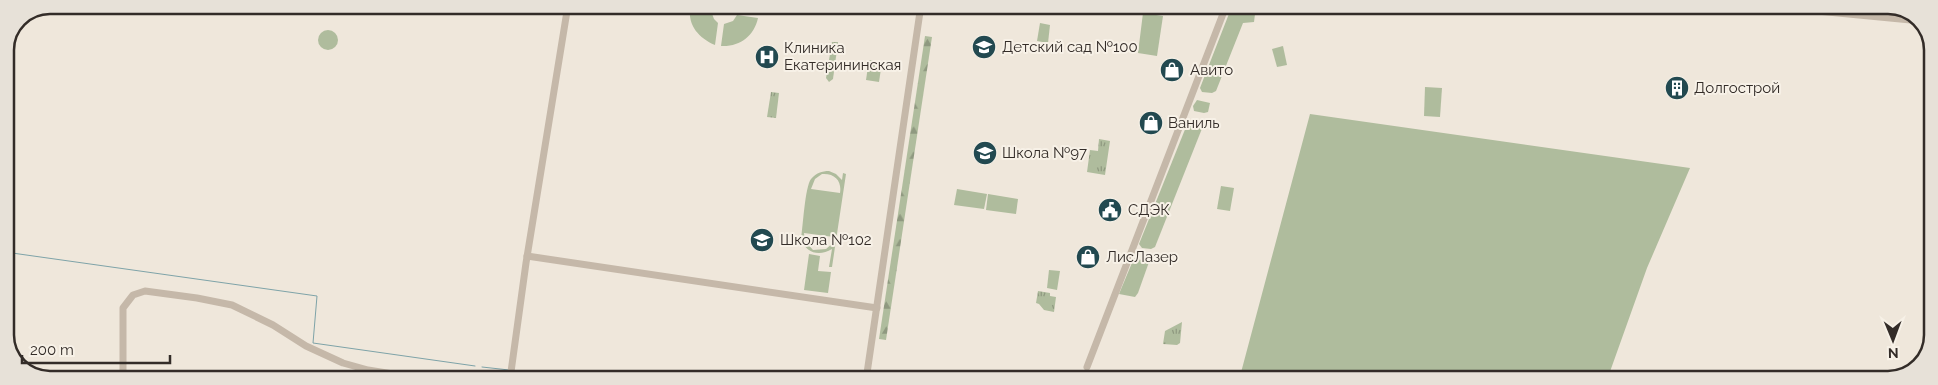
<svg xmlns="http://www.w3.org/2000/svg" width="1938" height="385" viewBox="0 0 1938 385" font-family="Raleway,sans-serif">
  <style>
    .grass { fill: #afbc9d; fill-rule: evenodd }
    .forest { fill: url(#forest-firs) }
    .park { fill: url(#park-tufts) }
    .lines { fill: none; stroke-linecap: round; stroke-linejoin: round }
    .stream { stroke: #7ea3a8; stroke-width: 1 }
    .minor { stroke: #c5b8a9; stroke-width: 7 }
    .labels { text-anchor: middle; stroke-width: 4; stroke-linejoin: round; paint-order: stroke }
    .poi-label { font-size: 15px; fill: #332c28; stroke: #f7f1e7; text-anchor: start }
    .rim { fill: none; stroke: #332c28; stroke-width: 2.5 }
  </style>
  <defs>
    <pattern id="forest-firs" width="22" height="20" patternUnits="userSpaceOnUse" patternTransform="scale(1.25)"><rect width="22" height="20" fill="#afbc9d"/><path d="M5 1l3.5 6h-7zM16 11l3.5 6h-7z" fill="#8f9980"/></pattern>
    <pattern id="park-tufts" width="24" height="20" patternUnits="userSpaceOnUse" patternTransform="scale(1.25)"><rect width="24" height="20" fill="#afbc9d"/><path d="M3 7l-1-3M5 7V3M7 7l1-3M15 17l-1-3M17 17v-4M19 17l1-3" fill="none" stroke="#8f9980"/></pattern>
  </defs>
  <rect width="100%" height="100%" fill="#efe7db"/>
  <g class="grass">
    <path d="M736,5H758V15L737,12Z"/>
    <path d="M1232,6H1256L1254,22L1243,23L1216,91L1212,93L1202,92L1200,88Z"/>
    <path d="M690,8L711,11L714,19L718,23L715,45C699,38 688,26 690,8Z"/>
    <path d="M1143,13L1163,16L1157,56L1138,53Z"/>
    <path d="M737,15L758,18C754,36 740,47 721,46L724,24L733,21Z"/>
    <path d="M1040,23L1050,25L1048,43L1037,41Z"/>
    <circle cx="328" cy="40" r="10"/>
    <path d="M869,60L882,62L879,82L866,80Z"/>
    <path d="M1425,87L1442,88L1440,117L1424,116Z"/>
    <path d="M1197,100L1210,103L1208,112L1204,113L1194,111L1193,106Z"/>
    <path d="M1310,114L1690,168L1647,268L1607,380H1239Z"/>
    <path d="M1188,122L1202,125L1203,126L1155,247L1151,249L1142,248L1139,244Z"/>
    <path d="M829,171L836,174L842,180L843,173L846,174L832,267H829L832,249C819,257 806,253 801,239C803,226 805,187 811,179C816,173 822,171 829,171ZM822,174C835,173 842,181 840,193L811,189L815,179ZM804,233L834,237L833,243L826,249L813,250L805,241Z"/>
    <path d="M1221,186L1234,188L1230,211L1217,209Z"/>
    <path d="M957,189L987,194L984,209L954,205Z"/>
    <path d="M988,194L1018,199L1016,214L986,210Z"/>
    <path d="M809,254L820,256L818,271L831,272L828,293L804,290Z"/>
    <path d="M1134,258L1149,262L1138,293L1135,297L1119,294Z"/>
    <path d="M1049,270L1060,271L1057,290L1047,288Z"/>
  </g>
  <path class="forest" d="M925,36L932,37L886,340L879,339Z"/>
  <g class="park">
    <path d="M832,42H838L833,79L829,82L826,78Z"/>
    <path d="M1283,46L1287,65L1277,67L1272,49Z"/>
    <path d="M771,92L779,93L776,118L767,117Z"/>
    <path d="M1099,139L1110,141L1105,175L1087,172L1090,150L1098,151Z"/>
    <path d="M1038,291L1050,293V296L1056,297L1054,312L1044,310L1039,304L1036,303Z"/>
    <path d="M1182,322L1180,343L1177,345L1163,344L1165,331Z"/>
  </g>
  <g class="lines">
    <g class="stream">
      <path d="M5,252L317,296L313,343L475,366"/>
      <path d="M482,367L509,370"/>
      <path d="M515,371L575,379"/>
    </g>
    <g class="minor">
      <path d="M1766,6L1921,21"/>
      <path d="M527,256L877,308"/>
      <path d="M1087,367L1226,6"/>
      <path d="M123,379V308L133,295L145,291L197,298L232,305L273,325L306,346L343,363L368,370L424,379"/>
      <path d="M510,379L526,263L568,5"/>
      <path d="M866,380L921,5"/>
    </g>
  </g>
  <defs>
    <g id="school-disc" transform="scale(1.25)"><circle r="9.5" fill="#224950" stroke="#f7f1e7"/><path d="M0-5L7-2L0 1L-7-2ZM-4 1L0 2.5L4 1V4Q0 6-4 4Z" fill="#fff"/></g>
    <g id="hospital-disc" transform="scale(1.25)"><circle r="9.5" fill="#224950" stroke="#f7f1e7"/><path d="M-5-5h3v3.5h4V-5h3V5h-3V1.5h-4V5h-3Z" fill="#fff"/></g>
    <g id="shop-disc" transform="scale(1.25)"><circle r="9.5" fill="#224950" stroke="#f7f1e7"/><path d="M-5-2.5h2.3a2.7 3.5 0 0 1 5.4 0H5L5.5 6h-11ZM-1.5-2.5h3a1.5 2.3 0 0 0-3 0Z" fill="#fff"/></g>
    <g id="building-disc" transform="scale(1.25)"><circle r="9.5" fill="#224950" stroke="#f7f1e7"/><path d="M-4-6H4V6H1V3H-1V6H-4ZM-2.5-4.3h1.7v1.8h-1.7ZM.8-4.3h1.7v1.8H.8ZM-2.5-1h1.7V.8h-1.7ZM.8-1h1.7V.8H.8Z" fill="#fff"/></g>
    <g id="civic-disc" transform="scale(1.25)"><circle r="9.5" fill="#224950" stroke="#f7f1e7"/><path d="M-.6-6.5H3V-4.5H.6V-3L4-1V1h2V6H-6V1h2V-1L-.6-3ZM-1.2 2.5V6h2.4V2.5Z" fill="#fff"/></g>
  </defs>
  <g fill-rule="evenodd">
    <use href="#school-disc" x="984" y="47"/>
    <use href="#hospital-disc" x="767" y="57"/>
    <use href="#shop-disc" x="1172" y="70"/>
    <use href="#building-disc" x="1677" y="88"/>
    <use href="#shop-disc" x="1151" y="123"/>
    <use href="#school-disc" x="985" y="153"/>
    <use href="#civic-disc" x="1110" y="210"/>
    <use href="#school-disc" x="762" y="240"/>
    <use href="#shop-disc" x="1088" y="257"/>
  </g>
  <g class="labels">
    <g class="poi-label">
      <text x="1002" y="52">Детский сад №100</text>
      <text x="784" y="53">Клиника<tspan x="784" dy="17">Екатерининская</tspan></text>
      <text x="1190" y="75">Авито</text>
      <text x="1694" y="93">Долгострой</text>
      <text x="1168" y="128">Ваниль</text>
      <text x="1002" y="158">Школа №97</text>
      <text x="1128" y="215">СДЭК</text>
      <text x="780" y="245">Школа №102</text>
      <text x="1106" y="262">ЛисЛазер</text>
    </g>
  </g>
  <path d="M0 0H1938V385H0ZM50 14H1888A36 36 0 0 1 1924 50V335A36 36 0 0 1 1888 371H50A36 36 0 0 1 14 335V50A36 36 0 0 1 50 14Z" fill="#e7e1d8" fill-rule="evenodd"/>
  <path class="rim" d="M50 14H1888A36 36 0 0 1 1924 50V335A36 36 0 0 1 1888 371H50A36 36 0 0 1 14 335V50A36 36 0 0 1 50 14Z"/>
  <g transform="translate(1893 340) rotate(179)" stroke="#f7f1e7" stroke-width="4" paint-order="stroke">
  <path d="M0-4L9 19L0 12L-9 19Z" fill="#332c28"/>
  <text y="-8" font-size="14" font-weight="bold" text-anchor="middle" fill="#332c28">N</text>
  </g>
  <path d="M22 355v8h148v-8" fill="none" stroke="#332c28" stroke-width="2.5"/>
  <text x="30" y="355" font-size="15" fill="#332c28" stroke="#f7f1e7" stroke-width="4" paint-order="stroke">200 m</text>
</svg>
